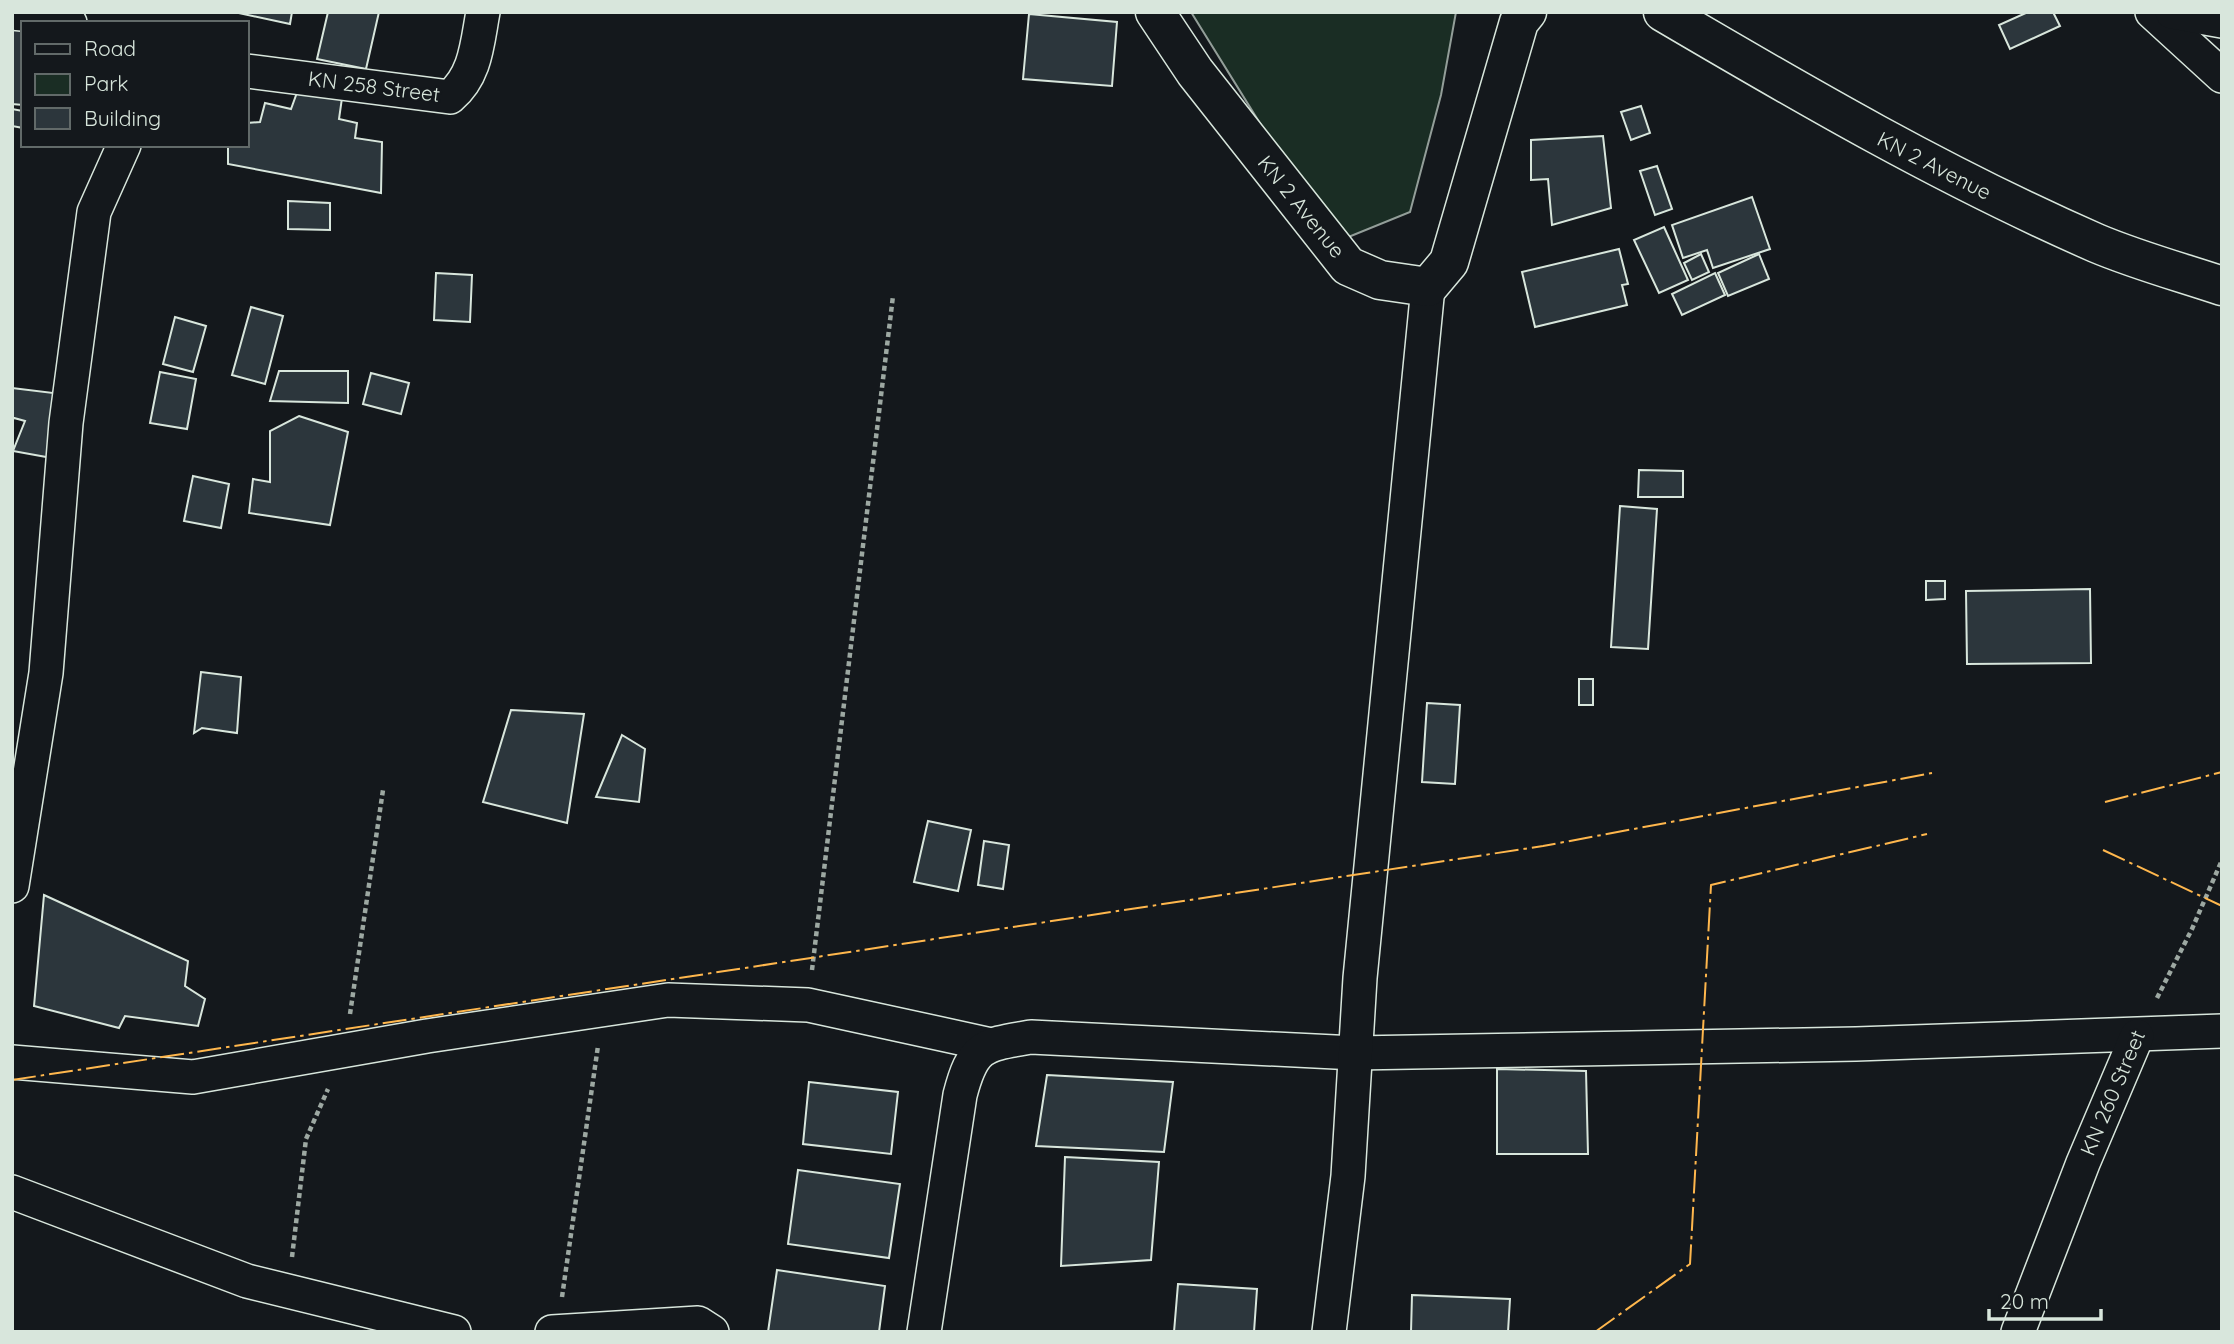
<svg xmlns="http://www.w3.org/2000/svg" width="2234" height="1344" viewBox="0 0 2234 1344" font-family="Quicksand,sans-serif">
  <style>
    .green { fill: #1a2d24; stroke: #939e99; stroke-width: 2 }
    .building { fill: #2c363c; stroke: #d8e6dc; stroke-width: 2 }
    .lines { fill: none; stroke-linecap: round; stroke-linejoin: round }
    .street-casing { stroke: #d8e6dc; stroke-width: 36 }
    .secondary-casing { stroke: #d8e6dc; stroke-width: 41 }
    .path { stroke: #9da8a2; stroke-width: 4.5; stroke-dasharray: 5 3.5; stroke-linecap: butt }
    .street { stroke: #14181c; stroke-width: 33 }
    .secondary { stroke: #14181c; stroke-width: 38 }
    .power { stroke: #ffb74d; stroke-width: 2; stroke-dasharray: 24 5 3.5 5; stroke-linecap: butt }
    .labels { text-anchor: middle; stroke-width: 5; stroke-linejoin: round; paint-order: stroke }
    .street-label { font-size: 21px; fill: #d8e6dc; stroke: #14181c }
  </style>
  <rect width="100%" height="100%" fill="#14181c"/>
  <path class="green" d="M1191,12H1456L1441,95L1410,212L1346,238L1274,146Z"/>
  <g class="building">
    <path d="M234,12H292L290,24Z"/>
    <path d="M328,12H379L366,69L317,59Z"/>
    <path d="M2028,12H2053L2060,26L2010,49L1999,25Z"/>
    <path d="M1029,14L1117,22L1112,86L1023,79Z"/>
    <path d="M12,21L23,23V105L12,104Z"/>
    <path d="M299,87L343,91L339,119L357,123L355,138L382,142L381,193L228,164V145H247V123L260,122L265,103L291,109Z"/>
    <path d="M1641,106L1650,133L1631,140L1621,112Z"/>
    <path d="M12,109L23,111V128L12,126Z"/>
    <path d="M1603,136L1611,208L1552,225L1548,179L1531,180V140Z"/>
    <path d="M1657,166L1672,209L1655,215L1640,171Z"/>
    <path d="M1752,197L1770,249L1713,268L1707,250L1683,258L1672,225Z"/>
    <path d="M288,201L330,203V230L288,229Z"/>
    <path d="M1664,227L1688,280L1659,293L1634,240Z"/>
    <path d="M1619,249L1628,284L1622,285L1627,305L1535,327L1522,272Z"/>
    <path d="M1701,254L1709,272L1692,280L1684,263Z"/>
    <path d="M1759,254L1769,279L1728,296L1718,273Z"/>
    <path d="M436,273L472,275L470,322L434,320Z"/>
    <path d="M1715,273L1725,295L1682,315L1672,294Z"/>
    <path d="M251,307L283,316L265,384L232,375Z"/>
    <path d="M175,317L206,326L193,372L163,364Z"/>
    <path d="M279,371H348V403L270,401Z"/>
    <path d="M160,372L196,379L187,429L150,423Z"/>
    <path d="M371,373L409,383L401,414L363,404Z"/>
    <path d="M12,388L70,395L63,460L13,451L25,421L14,418L12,421Z"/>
    <path d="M299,416L348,432L330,525L249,513L253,479L270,482V431Z"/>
    <path d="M1639,470L1683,471V497H1638Z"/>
    <path d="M193,476L229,484L221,528L184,521Z"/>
    <path d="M1620,506L1657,509L1648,649L1611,647Z"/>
    <path d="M1926,581H1945V599L1926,600Z"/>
    <path d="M2090,589L2091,663L1967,664L1966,591Z"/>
    <path d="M201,672L241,677L237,733L202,728L194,733Z"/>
    <rect x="1579" y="679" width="14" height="26"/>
    <path d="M1427,703L1460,705L1455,784L1422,782Z"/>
    <path d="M511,710L584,714L567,823L483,802Z"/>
    <path d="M622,735L645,749L639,802L596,797Z"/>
    <path d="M928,821L971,830L958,891L914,882Z"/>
    <path d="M984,841L1009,845L1003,889L978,885Z"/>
    <path d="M44,895L188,961L185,986L205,999L198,1026L125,1016L119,1028L34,1006Z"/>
    <path d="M1497,1069L1586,1071L1588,1154H1497Z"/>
    <path d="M1047,1075L1173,1082L1164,1152L1036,1146Z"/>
    <path d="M809,1082L898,1092L891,1154L803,1144Z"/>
    <path d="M1065,1157L1159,1162L1151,1260L1061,1266Z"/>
    <path d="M798,1170L900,1184L889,1258L788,1244Z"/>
    <path d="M777,1270L885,1286L879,1332H768Z"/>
    <path d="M1178,1284L1257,1289L1254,1332H1174Z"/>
    <path d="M1412,1295L1510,1299L1508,1332H1411Z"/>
  </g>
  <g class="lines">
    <g class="street-casing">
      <g id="street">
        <path d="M2152,12L2222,76"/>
        <path d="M2172,12L2222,21"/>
        <path d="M12,13L43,16L70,23"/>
        <path d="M247,71L450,97C476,75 477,44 483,12"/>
        <path d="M12,886L46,673L66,423L94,212L124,145"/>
        <path d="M12,1062L193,1077L427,1036L668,1000L808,1005L987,1044"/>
        <path d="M12,1192L247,1281L454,1332"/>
        <path d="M552,1332L698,1323L712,1332"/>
        <path d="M924,1332L960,1095C973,1045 983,1045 1031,1037L1355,1053L1856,1044L2222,1031"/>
        <path d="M1329,1332L1348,1176L1360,978L1428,287"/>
        <path d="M2018,1332L2083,1163L2137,1036"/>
      </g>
    </g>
    <g class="secondary-casing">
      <g id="secondary">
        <path d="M1155,12L1195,72L1348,266L1380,280L1428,287L1449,262L1519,22L1527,12"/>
        <path d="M1663,12C1804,95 1945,177 2096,243C2136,260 2180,272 2222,286"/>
      </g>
    </g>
    <g class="path">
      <path d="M812,970L893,296"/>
      <path d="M2157,998L2192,929L2222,860"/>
      <path d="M350,1014L383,790"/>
      <path d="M292,1257L306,1139L328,1089"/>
      <path d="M562,1297L598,1046"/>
    </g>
    <use href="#street" class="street"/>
    <use href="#secondary" class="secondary"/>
    <g class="power">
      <path d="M2105,802L2222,772"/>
      <path d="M2103,850L2222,906"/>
      <path d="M12,1080L1543,846L1932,773"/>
      <path d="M1595,1332L1690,1264L1711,885L1927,834"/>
    </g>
  </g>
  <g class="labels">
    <g class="street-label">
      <text transform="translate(374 87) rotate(7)" y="7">KN 258 Street</text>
      <text transform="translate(1934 166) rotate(27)" y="7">KN 2 Avenue</text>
      <text transform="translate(1301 207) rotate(51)" y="7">KN 2 Avenue</text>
      <text transform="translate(2113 1093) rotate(-67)" y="7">KN 260 Street</text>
    </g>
  </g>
  <rect width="2234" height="1344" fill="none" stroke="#d8e6dc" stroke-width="28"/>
  <rect x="21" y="21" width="228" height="126" fill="#14181c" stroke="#626a69" stroke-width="2"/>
  <rect x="35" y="44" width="35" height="10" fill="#14181c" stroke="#626a69" stroke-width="2"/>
  <text x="84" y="56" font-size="21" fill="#d8e6dc">Road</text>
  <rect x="35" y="74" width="35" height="21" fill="#1a2d24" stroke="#626a69" stroke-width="2"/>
  <text x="84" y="91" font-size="21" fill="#d8e6dc">Park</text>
  <rect x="35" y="108" width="35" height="21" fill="#2c363c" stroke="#626a69" stroke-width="2"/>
  <text x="84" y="126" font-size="21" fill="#d8e6dc">Building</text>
  <path d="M1989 1309v10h112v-10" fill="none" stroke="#d8e6dc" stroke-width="3.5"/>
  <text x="2000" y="1309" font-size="21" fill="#d8e6dc" stroke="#14181c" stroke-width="5" paint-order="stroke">20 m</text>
</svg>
